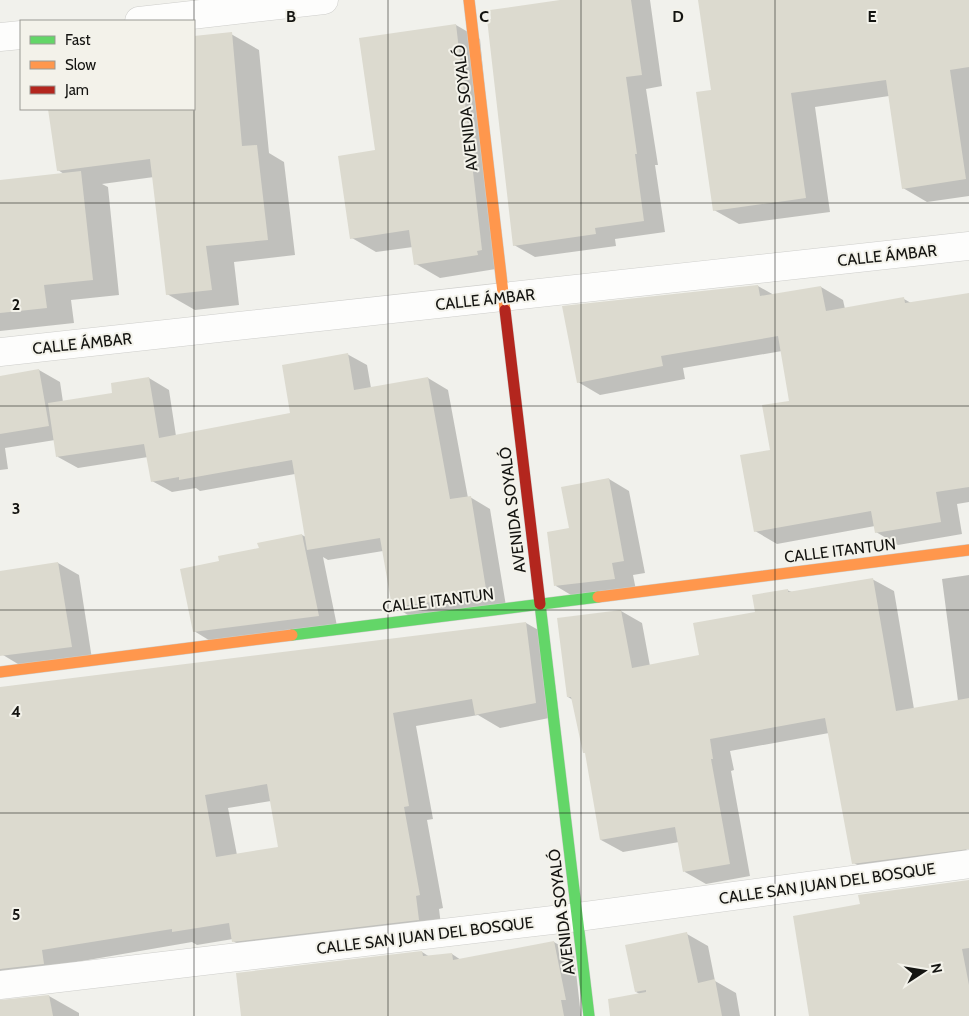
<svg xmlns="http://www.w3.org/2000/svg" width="969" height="1016" viewBox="0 0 969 1016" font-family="Cabin,sans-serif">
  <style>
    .shadow { fill: #0003; fill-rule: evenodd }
    .building { fill: #dcdacf; fill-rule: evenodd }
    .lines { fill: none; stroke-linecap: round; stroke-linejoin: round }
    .street-casing { stroke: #cececb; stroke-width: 29 }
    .fast-casing { stroke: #cececb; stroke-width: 12 }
    .slow-casing { stroke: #cececb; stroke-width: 12 }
    .jam-casing { stroke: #cececb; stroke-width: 12 }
    .street { stroke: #fdfdfc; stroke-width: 28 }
    .fast { stroke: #63d668; stroke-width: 11 }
    .slow { stroke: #ff974d; stroke-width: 11 }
    .jam { stroke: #b3261e; stroke-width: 11 }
    .grid { fill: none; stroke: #141411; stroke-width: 1; stroke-opacity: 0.55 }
    .labels { text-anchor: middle; stroke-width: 4; stroke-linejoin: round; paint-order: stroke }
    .street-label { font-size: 16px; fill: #141411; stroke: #f3f2ea }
    .grid-label { font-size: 16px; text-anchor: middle; font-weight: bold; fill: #141411; stroke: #f3f2ea; stroke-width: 4; stroke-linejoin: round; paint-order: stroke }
  </style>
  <rect width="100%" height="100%" fill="#f1f1ec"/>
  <g class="shadow">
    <path d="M569,0H650L662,86L646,89L658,165H655L665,232L615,239L616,246L535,257L514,245Z"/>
    <path d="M699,0H969V196L927,202L903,188L889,96L815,107L830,212L739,224L714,210L712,91Z"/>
    <path d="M456,25L480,39L502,268L440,278L416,264L413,247L376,252L352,238L377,151Z"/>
    <path d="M231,34L259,50L269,153L284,162L295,255L234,262L239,305L195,310L167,294L154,177L102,184L108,187L119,295L71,300L74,323L0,331V181L64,174L58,170L50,109H194V37Z"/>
    <path d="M758,286L774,295L821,287L843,300L845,309L904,299L911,303L969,296V502L957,504L962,534L898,545L876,532L875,526L777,544L755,531L771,451L790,402L782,351L683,368L685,379L600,395L578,382Z"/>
    <path d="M347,354L367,365L371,388L428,378L448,390L468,498L470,497L490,509L506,606L413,618L393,606L383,551L328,560L323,557L337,626L212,642L194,631L220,562L302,535L306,537L295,474L200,491L196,488L172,492L152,481L148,457L78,468L58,457L55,440L5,448L8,469L0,470V377L39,370L60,382L63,402L114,394L149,378L169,390L176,436L292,414Z"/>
    <path d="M609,479L629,491L645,573L633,575L636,590L576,598L556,586L570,529Z"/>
    <path d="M58,563L79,575L92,659L23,667L3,655L0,639V572Z"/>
    <path d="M969,575V848L961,846L969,851L875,876L854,863L829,733L730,751L734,770L731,771L750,876L706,884L685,872L679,842L623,852L601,840L586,753L573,700L568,697L621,611L642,623L650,666L701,656L787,590L792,592L872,579L894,591L914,709L958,701L942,579Z"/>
    <path d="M526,623L549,636L559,716L500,728L478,715L416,726L433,819L427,820L443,908L439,909L442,933L257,955L233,941V939L197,945L192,942L65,964L0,985V687L3,689ZM271,801L279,848L237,855L228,808Z"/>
    <path d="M969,881V1016H811L862,905Z"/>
    <path d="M687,934L708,946L715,981L736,993L740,1016H652L649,999L636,992Z"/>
    <path d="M554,942L574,954L581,1016H243L422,952L430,957L452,954L461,960Z"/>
    <path d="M49,996L79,1013V1016H0V1002Z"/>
  </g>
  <g class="building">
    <path d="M560,0H631L642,75L626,77L637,154H635L644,221L595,228L596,234L513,246L487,19H491L490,10Z"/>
    <path d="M698,0H969V67L950,70L966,179L902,189L886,80L791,93L806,198L713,211L696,92L711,90Z"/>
    <path d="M456,24L482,250L477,251L478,255L414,265L409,230L350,239L338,156L375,150L359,38Z"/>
    <path d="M232,32L242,146L257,145L268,240L206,246L212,290L166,295L150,159L57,171L48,109H194V36Z"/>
    <path d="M81,171L93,280L44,285L47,308L0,313V180Z"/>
    <path d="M758,285L760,296L821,286L826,311L904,297L905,303L969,293V487L936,492L941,522L875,533L871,511L754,532L740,455L770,450L762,405L789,401L778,336L661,356L663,366L577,383L562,306Z"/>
    <path d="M348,353L354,390L428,377L450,499L471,496L487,595L392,607L380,538L307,550L292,460L179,480V477L151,482L144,444L56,457L48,403L112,393L111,383L149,377L159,438L290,413L282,365Z"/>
    <path d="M39,369L49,426L0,434V376Z"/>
    <path d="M609,478L624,561L612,563L615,579L554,586L547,532L569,528L561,487Z"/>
    <path d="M302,534L319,616L193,632L180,569L219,561L218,556L259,548L257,543Z"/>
    <path d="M58,562L72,647L0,656V571Z"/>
    <path d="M873,578L896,711L969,698V849L852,864L825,718L710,739L713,759H711L730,864L683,872L675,827L600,840L585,753H583L571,697H567L557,618L621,610L632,668L699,655L693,623L755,612L752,595L788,589V592Z"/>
    <path d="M526,622L536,703L475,715L472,699L393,713L409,806L404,807L420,895L416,896L419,920L232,942L229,923L172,932V929L42,950L44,964L0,969V687ZM267,784L278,847L216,857L205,795Z"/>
    <path d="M969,880V948L962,949L969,985V1016H809L793,916L860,904L858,895Z"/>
    <path d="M687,932L698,983L715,979L722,1016H610L608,999L646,992V990L635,992L625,945Z"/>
    <path d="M554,941L566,1000H561L564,1016H241L236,973L422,951L423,956L452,953L453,960Z"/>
    <path d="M49,995L53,1016H0V1000Z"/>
  </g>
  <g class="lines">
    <g class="street-casing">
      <g id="street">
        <path d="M139,21L324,0"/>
        <path d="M0,37L21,35"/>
        <path d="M0,352L969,246"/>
        <path d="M0,985L578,917L969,864"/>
      </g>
    </g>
    <g class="fast-casing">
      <g id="fast">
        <path d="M540,604L589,1016"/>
        <path d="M292,635L598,597"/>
      </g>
    </g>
    <g class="slow-casing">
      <g id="slow">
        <path d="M469,0L505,310"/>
        <path d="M598,597L969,550"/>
        <path d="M0,672L292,635"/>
      </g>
    </g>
    <g class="jam-casing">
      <path id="jam" d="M505,310L540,604"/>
    </g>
    <use href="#street" class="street"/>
    <use href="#fast" class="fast"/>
    <use href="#slow" class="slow"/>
    <use href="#jam" class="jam"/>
  </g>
  <path class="grid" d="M194,0V1016M388,0V1016M581,0V1016M775,0V1016M0,203H969M0,406H969M0,610H969M0,813H969"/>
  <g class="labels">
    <g class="street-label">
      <text transform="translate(465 108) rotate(-96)" y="6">AVENIDA SOYALÓ</text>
      <text transform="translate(887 255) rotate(-6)" y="6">CALLE ÁMBAR</text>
      <text transform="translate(485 299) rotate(-6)" y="6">CALLE ÁMBAR</text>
      <text transform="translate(82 343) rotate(-6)" y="6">CALLE ÁMBAR</text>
      <text transform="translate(512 510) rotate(-97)" y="6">AVENIDA SOYALÓ</text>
      <text transform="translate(840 550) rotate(-7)" y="6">CALLE ITANTUN</text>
      <text transform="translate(438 600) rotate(-7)" y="6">CALLE ITANTUN</text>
      <text transform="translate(827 883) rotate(-8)" y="6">CALLE SAN JUAN DEL BOSQUE</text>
      <text transform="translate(561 912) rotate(-97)" y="6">AVENIDA SOYALÓ</text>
      <text transform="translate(425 935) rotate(-7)" y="6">CALLE SAN JUAN DEL BOSQUE</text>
    </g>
  </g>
  <g class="grid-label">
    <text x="291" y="22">B</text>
    <text x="484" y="22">C</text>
    <text x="678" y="22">D</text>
    <text x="872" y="22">E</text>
    <text x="16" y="310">2</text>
    <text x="16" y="514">3</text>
    <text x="16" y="717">4</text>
    <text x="16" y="920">5</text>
  </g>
  <rect x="20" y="20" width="175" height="90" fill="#f3f2ea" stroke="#9a9993"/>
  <rect x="30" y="36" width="25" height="8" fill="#63d668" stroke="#9a9993"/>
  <text x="65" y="45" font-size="15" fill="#141411">Fast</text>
  <rect x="30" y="61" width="25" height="8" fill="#ff974d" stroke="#9a9993"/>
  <text x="65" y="70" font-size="15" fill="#141411">Slow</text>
  <rect x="30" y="86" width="25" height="8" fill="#b3261e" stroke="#9a9993"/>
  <text x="65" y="95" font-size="15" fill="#141411">Jam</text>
  <g transform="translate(924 971) rotate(78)" stroke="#f3f2ea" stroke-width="4" paint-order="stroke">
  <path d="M0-4L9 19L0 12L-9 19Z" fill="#141411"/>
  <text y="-8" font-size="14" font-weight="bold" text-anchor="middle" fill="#141411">N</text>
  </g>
</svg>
